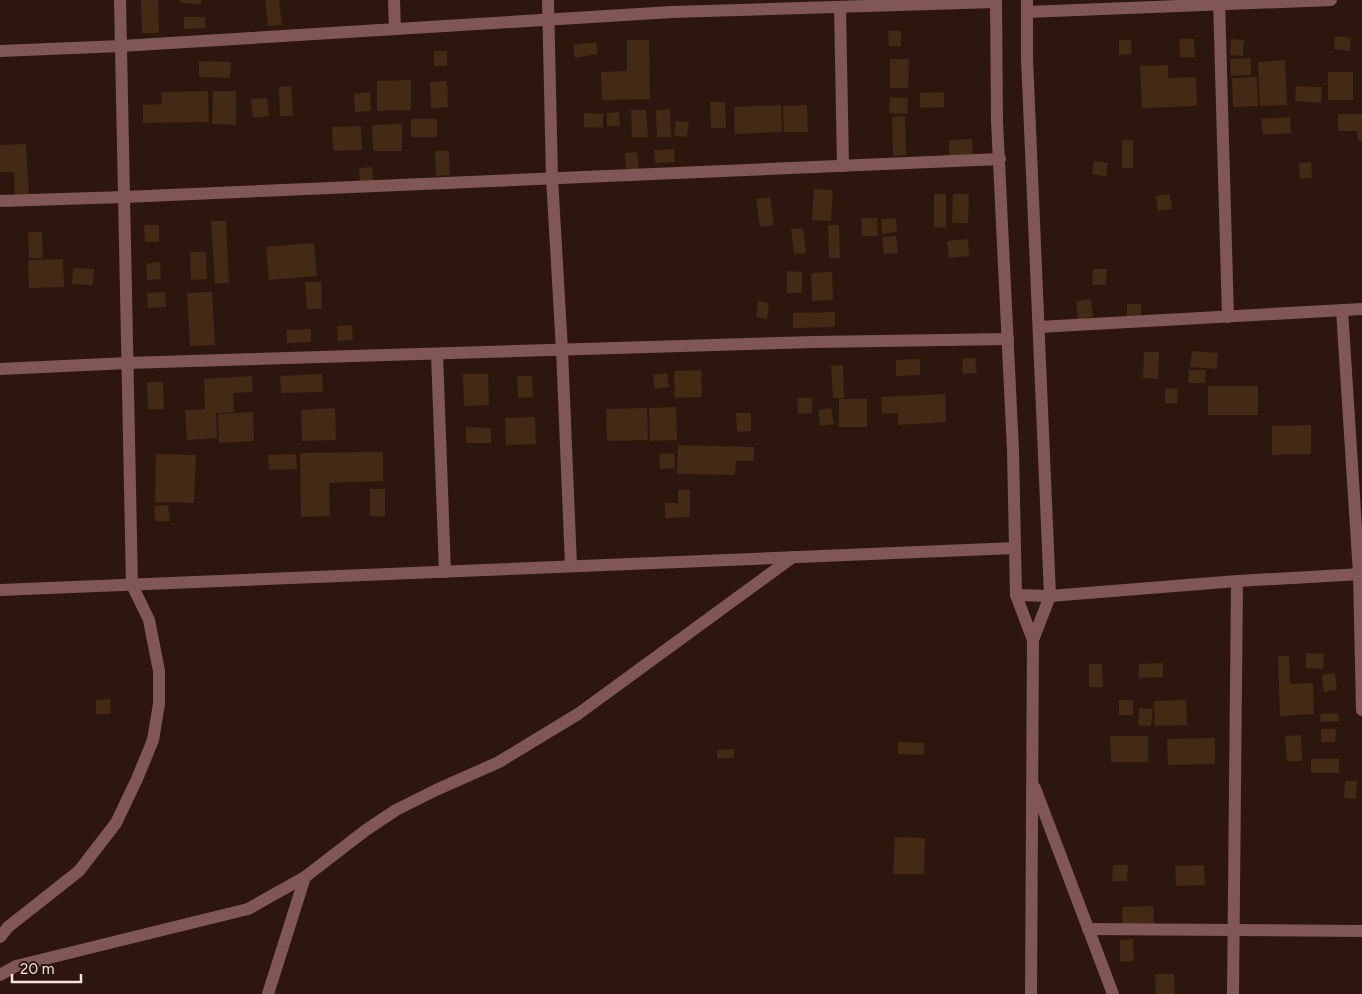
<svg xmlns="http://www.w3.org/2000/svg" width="1362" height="994" viewBox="0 0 1362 994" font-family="Figtree,sans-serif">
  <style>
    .building { fill: #422a14 }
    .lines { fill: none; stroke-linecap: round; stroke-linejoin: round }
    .minor { stroke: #805756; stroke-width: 12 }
  </style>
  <rect width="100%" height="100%" fill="#2d160e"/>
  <g class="building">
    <path d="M141,0H158L159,33H142Z"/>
    <path d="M180,0H201V4L180,3Z"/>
    <path d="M265,0H279L282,25L268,26Z"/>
    <path d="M184,17H205L206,28L184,29Z"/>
    <path d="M888,31H901V46H889Z"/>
    <path d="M1335,36L1351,38L1350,51L1334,49Z"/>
    <path d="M1179,39H1194L1195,57H1180Z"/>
    <path d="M1231,39L1244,40L1243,56L1230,55Z"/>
    <path d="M627,40H649L650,99L602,100L601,72L627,71Z"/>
    <path d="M1119,40H1131L1132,54L1119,55Z"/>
    <path d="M596,42L598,54L575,58L573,45Z"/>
    <rect x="434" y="51" width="13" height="15"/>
    <path d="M1251,58V75L1231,76L1230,59Z"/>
    <path d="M890,59H909L908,88H890Z"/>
    <path d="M1285,60L1287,105L1260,106L1258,62Z"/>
    <path d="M199,61L231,62L230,78L199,77Z"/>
    <path d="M1168,65V78L1196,77L1197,106L1142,108L1140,66Z"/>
    <rect x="1328" y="72" width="25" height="28"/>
    <path d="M1257,77L1258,106L1233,107L1232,78Z"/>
    <path d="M411,80V110L377,111V81Z"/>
    <path d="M447,81L448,107L431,108L430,82Z"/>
    <path d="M291,86L293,116H280L279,87Z"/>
    <path d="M1296,86L1322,87L1321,103L1295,101Z"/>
    <path d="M208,91L209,122L143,123V105L162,104L161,92Z"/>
    <path d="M213,91H236V125L212,124Z"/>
    <path d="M370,92L371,111L355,112L354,94Z"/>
    <path d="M944,92V107L920,108V93Z"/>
    <path d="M890,97L908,98L907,114L889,113Z"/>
    <path d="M267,98L269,116L253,118L251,99Z"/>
    <path d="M710,102H725L726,128H711Z"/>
    <path d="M781,105L782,132L735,134L734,107Z"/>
    <path d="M807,105L808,132H784L783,106Z"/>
    <path d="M670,109L671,137H657L656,110Z"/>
    <path d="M631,110H646L648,137H632Z"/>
    <path d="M619,112L620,126H607V113Z"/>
    <path d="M584,113L603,114V128L584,127Z"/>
    <path d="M1338,114H1362V141H1358L1357,131H1338Z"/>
    <path d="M905,116L906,155L893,156L892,117Z"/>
    <path d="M1290,117L1291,133L1263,135L1261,119Z"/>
    <rect x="411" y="119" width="26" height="18"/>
    <path d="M676,121L689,122L687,137L674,136Z"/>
    <path d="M402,124V151H373L372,125Z"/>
    <path d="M361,126L362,150L333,151L332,127Z"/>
    <path d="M972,139L973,165H949V140Z"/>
    <rect x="1122" y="140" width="11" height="28"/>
    <path d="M26,144L29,199H15L14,172H0V145Z"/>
    <path d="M674,149L675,162L655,163L654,150Z"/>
    <path d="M435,151H449L450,175L436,176Z"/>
    <path d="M637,152L639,169H626L625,153Z"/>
    <path d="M1094,161L1108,163L1106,177L1092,174Z"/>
    <path d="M1311,162L1312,178L1300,179L1299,163Z"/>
    <path d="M372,167L373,182H360L359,168Z"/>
    <path d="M814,189L833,190L831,221L812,220Z"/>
    <path d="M934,194H946V228L934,227Z"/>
    <path d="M953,194H969L968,223H952Z"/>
    <path d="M1170,194L1172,209L1158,211L1156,196Z"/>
    <path d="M770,197L774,225L760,227L756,199Z"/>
    <path d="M861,218H877L878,236H862Z"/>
    <path d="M896,218L897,232L882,234L881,219Z"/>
    <path d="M211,221H226L229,283L215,284Z"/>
    <path d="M144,225H159V242H145Z"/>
    <path d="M828,225H839L840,258H829Z"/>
    <path d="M803,228L806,253L794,254L791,229Z"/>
    <path d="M28,232H42L43,258H29Z"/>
    <path d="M896,236L898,253L884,254L882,237Z"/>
    <path d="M968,239L969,256L949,258L947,241Z"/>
    <path d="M314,243L317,276L269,280L266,247Z"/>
    <path d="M190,252H206L207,279L191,280Z"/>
    <path d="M63,259L64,287L29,288L28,260Z"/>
    <path d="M160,262L161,279L147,280L146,264Z"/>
    <path d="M73,268L94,269L93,285L72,284Z"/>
    <path d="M1093,269H1107L1106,285H1092Z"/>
    <path d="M787,271L802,272V293H787Z"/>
    <path d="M832,272L833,300L812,301L811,273Z"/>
    <path d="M305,282H321L322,309H307Z"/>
    <path d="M165,292L166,307L148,308L147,293Z"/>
    <path d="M212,292L215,345L190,346L187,293Z"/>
    <path d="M1091,299L1093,317L1078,319L1076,301Z"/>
    <path d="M758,301L769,303L767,319L756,317Z"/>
    <rect x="1127" y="304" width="14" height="14"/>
    <path d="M835,312V327L793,328V313Z"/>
    <path d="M352,325L353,340L338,341L337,326Z"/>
    <path d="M311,329V342L287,343V330Z"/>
    <path d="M1192,351L1218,353L1217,369L1190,367Z"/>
    <path d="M1144,352H1159L1158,379L1143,378Z"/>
    <path d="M975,358L977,373L963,374L962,359Z"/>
    <path d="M920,359V375L896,376V360Z"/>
    <path d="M843,365L844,398H833L831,366Z"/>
    <path d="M701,370L702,397L675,398L674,371Z"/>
    <path d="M1189,370H1206L1205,383H1188Z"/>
    <path d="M667,373L669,387L655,389L653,375Z"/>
    <path d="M322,374L323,392L281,393L280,376Z"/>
    <path d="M463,374H488L489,405L464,406Z"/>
    <path d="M252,376L253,392L233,393L234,412L216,413L217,438L187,440L185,410L205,409L204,379Z"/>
    <path d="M517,376H532L533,397L518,398Z"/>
    <path d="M147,382H163L164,409H148Z"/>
    <rect x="1208" y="386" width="50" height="29"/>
    <path d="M1165,388L1178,389L1177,404L1165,403Z"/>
    <path d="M945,394L946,422L898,425V413L882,414L881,397Z"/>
    <path d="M797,398H812V413L798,414Z"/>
    <rect x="839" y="399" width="28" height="28"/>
    <path d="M676,407L677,440L650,441L649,408Z"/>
    <path d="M335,408L336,440L302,441L301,410Z"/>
    <path d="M647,408L648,440L607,441L606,409Z"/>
    <path d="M831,408L834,424L820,426L818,410Z"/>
    <path d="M253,412L254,441L219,443L218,414Z"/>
    <path d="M736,413H751V431L737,432Z"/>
    <path d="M535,417L536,444L506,445L505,418Z"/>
    <path d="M1311,425V454L1272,455V426Z"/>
    <path d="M466,427L491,428V443H466Z"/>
    <path d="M678,445L754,447V461H736L735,475L677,474Z"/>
    <path d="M383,452V481L329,483L330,516L301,517L300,453Z"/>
    <path d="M674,453L675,468L660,469L659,454Z"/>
    <path d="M156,454L196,455L194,503L155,502Z"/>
    <path d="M296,454L297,469L269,470L268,455Z"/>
    <path d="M370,489H385V517L370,516Z"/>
    <path d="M690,489V517L665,518V503H678V490Z"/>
    <path d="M168,505L170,521H155L154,506Z"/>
    <path d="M1306,653L1324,654L1323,669L1306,668Z"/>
    <path d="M1278,656H1289L1290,684L1313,683L1314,714L1280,716Z"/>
    <path d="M1163,663V677L1139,678V664Z"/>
    <path d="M1089,664H1102L1103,687H1089Z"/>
    <path d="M1335,673L1337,690L1324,692L1322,675Z"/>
    <path d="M110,699L111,714H96V700Z"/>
    <rect x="1119" y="700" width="14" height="15"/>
    <path d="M1186,700L1187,725L1155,726L1154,701Z"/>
    <path d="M1140,708L1153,709L1151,726L1138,725Z"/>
    <path d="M1338,713L1339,721L1321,722L1320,714Z"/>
    <path d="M1321,729H1336L1335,742H1321Z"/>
    <path d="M1301,735L1302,761H1287L1285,736Z"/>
    <path d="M1110,736H1148V762H1111Z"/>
    <path d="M1215,738V764L1168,765L1167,739Z"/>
    <path d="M898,742L924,743V755L898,754Z"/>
    <path d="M734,749V758L717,759V750Z"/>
    <rect x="1311" y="759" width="28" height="14"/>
    <path d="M1345,781H1357L1356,799L1344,798Z"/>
    <path d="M895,837L925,838L924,874H893Z"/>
    <path d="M1113,865H1128L1127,881H1112Z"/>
    <path d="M1204,865L1205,885L1176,886L1175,866Z"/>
    <path d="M1153,906L1154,931L1123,932L1122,907Z"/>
    <path d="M1133,939L1134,961L1120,962V940Z"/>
    <path d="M1155,974H1174L1175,994H1156Z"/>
  </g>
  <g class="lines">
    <g class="minor">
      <path d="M394,0L395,29"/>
      <path d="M548,0L552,178L562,350L571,566"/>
      <path d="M996,0L997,121L1013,451L1016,595L1033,640"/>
      <path d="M1027,0V58L1050,596L1033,640L1031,994"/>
      <path d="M1219,0L1228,317"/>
      <path d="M840,7L843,166"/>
      <path d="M1027,12L1331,0"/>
      <path d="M0,51L121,46L672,12L996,2"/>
      <path d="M0,201L124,197L1000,159"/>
      <path d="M1342,310L1359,574L1362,710"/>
      <path d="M1039,327L1362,309"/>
      <path d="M437,354L445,572"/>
      <path d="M0,369L127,363L814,342L1008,339"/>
      <path d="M0,590L1015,548"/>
      <path d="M1016,595L1050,596L1237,581L1362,574"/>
      <path d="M1035,788L1113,994"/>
      <path d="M1088,929L1362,931"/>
      <path d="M0,937L8,927L79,871L116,823L137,779L153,740L159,704V671L149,620L132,585L120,0"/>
      <path d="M0,975L16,966L248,909L305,877L366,830L396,810L436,790L499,762L578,714L793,557"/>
      <path d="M268,994L305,877"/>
      <path d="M1233,994L1237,581"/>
    </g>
  </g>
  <path d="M12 974v8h69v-8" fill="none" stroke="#f5e4de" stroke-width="2.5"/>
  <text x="20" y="974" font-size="15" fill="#f5e4de" stroke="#2d160e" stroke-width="4" paint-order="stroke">20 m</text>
</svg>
